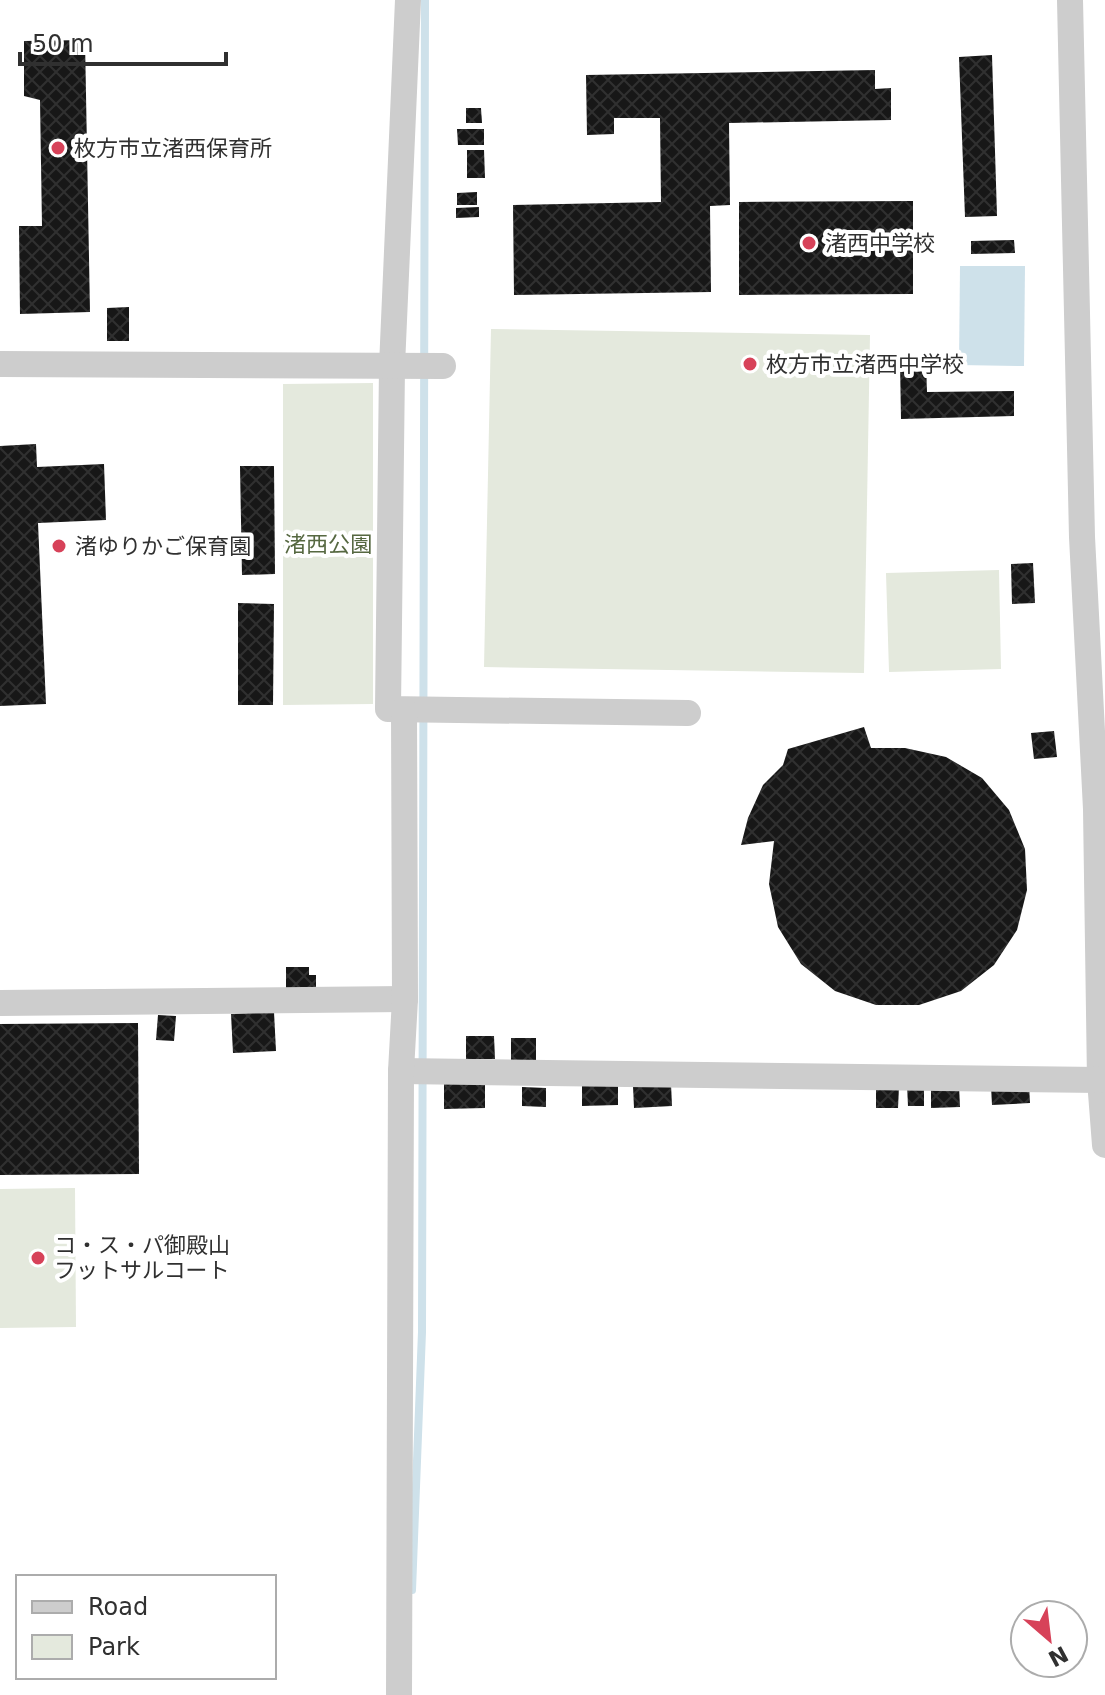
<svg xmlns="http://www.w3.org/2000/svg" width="1105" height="1695" viewBox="0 0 1105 1695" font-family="'DejaVu Sans','Noto Sans JP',sans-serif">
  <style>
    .green { fill: #e4e9dd }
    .water { fill: #cee1ea }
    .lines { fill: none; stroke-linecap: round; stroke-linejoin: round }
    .stream { stroke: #cee1ea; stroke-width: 8 }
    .building { fill: url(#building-cross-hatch) }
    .street { stroke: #cdcdcd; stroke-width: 26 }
    .poi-dot { fill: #d74259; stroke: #fff; stroke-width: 3 }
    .labels { text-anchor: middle; stroke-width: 8; stroke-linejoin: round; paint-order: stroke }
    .poi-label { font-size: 22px; fill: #303030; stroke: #fff; text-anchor: start }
    .park-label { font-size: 22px; fill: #566841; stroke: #fff }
  </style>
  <defs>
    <pattern id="building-cross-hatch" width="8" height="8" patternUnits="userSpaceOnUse" patternTransform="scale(2)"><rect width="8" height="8" fill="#171717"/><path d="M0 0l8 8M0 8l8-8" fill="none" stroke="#303030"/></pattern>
  </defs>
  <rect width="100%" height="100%" fill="#fff"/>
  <g class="green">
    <path d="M491,329L870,335L864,673L484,667Z"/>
    <path d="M373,383V704L283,705V384Z"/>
    <path d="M999,570L1001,669L889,672L886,573Z"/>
    <path d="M75,1188L76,1327L0,1328V1189Z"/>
  </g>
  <path class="water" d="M960,266H1025L1024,366L959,365Z"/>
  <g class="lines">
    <path class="stream" d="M412,1590L422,1332L425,0"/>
  </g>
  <g class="building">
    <path d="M85,40L90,312L20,314L19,226H42L40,100L24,96V41Z"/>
    <path d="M992,55L997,216L965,217L959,57Z"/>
    <path d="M875,70V89L891,88V120L729,123L730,205L710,206L711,292L514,295L513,205L661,202L660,118H614V134L587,135L586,75Z"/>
    <path d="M466,108H481L482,123H466Z"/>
    <path d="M457,129H484V145H458Z"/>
    <path d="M467,150H484L485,178H467Z"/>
    <path d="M477,192V205H457V193Z"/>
    <path d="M913,201V294L739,295V202Z"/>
    <path d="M479,207V217L456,218V208Z"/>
    <path d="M1014,240L1015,253L971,254V241Z"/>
    <path d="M129,307V341H107V308Z"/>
    <path d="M900,362H926L927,392L1014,391V416L901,419Z"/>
    <path d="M36,444L37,467L104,464L106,520L38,523L46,704L0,706V446Z"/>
    <path d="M240,466H274L275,574L242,575Z"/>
    <path d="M1033,563L1035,603L1012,604L1011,564Z"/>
    <path d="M238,603L274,604L273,705H238Z"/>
    <path d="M864,727L871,748H905L946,757L982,778L1009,810L1025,849L1027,890L1017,930L994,965L961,991L919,1005H876L835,991L801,964L778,927L769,884L774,841L741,845L748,818L763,785L783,765L788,749Z"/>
    <path d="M1054,731L1057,757L1034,759L1031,733Z"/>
    <path d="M286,967H309V975H316V991H286Z"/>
    <path d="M274,1012L276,1051L233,1053L231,1014Z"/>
    <path d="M158,1015L176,1016L174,1041L156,1040Z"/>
    <path d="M138,1023L139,1174L0,1175V1024Z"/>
    <path d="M466,1036H494L495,1059H466Z"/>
    <rect x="511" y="1038" width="25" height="24"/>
    <path d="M485,1083V1108L444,1109V1084Z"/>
    <path d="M618,1084V1105L582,1106V1085Z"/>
    <path d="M671,1084L672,1106L634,1108L633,1086Z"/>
    <path d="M1029,1084L1030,1103L992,1105L991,1086Z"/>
    <path d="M907,1085H924V1106H908Z"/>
    <path d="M959,1086L960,1107L931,1108V1087Z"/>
    <path d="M522,1087L546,1088V1107L522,1106Z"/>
    <path d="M876,1087H899L898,1108H876Z"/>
  </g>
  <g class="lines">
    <g class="street">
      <path d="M408,0L392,366L388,709L688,713"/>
      <path d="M1070,0L1082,537L1096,809L1100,1080L1105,1145"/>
      <path d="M0,364L443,366"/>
      <path d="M0,1003L405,999"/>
      <path d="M401,1071L1100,1080"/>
      <path d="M399,1695L401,1071L405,999L404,710"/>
    </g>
  </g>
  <g class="poi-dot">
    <circle cx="58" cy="148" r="8"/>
    <circle cx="809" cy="243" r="8"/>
    <circle cx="750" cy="364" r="8"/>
    <circle cx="59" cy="546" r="8"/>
    <circle cx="38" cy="1258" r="8"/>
  </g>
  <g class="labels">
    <g class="poi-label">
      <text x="74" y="156">枚方市立渚西保育所</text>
      <text x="825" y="251">渚西中学校</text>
      <text x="766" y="372">枚方市立渚西中学校</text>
      <text x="75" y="554">渚ゆりかご保育園</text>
      <text x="54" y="1253">コ・ス・パ御殿山<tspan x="54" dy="25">フットサルコート</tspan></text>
    </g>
    <g class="park-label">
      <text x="328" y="552">渚西公園</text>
    </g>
  </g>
  <rect x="16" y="1575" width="260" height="104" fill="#ffffff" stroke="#acacac" stroke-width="2"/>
  <rect x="32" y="1601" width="40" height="12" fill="#cdcdcd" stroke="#acacac" stroke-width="2"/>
  <text x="88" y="1615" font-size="24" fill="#303030">Road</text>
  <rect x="32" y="1635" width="40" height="24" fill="#e4e9dd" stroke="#acacac" stroke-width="2"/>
  <text x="88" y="1655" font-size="24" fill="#303030">Park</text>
  <g transform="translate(1049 1639) rotate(152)"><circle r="38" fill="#ffffff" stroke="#acacac" stroke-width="2"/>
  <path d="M0-6L14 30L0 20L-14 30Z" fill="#d74259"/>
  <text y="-12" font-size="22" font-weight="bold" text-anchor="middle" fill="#303030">N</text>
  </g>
  <path d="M20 52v12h206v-12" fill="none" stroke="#303030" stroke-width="4"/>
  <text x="32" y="52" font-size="24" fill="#303030" stroke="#ffffff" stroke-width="6" paint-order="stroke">50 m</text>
</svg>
